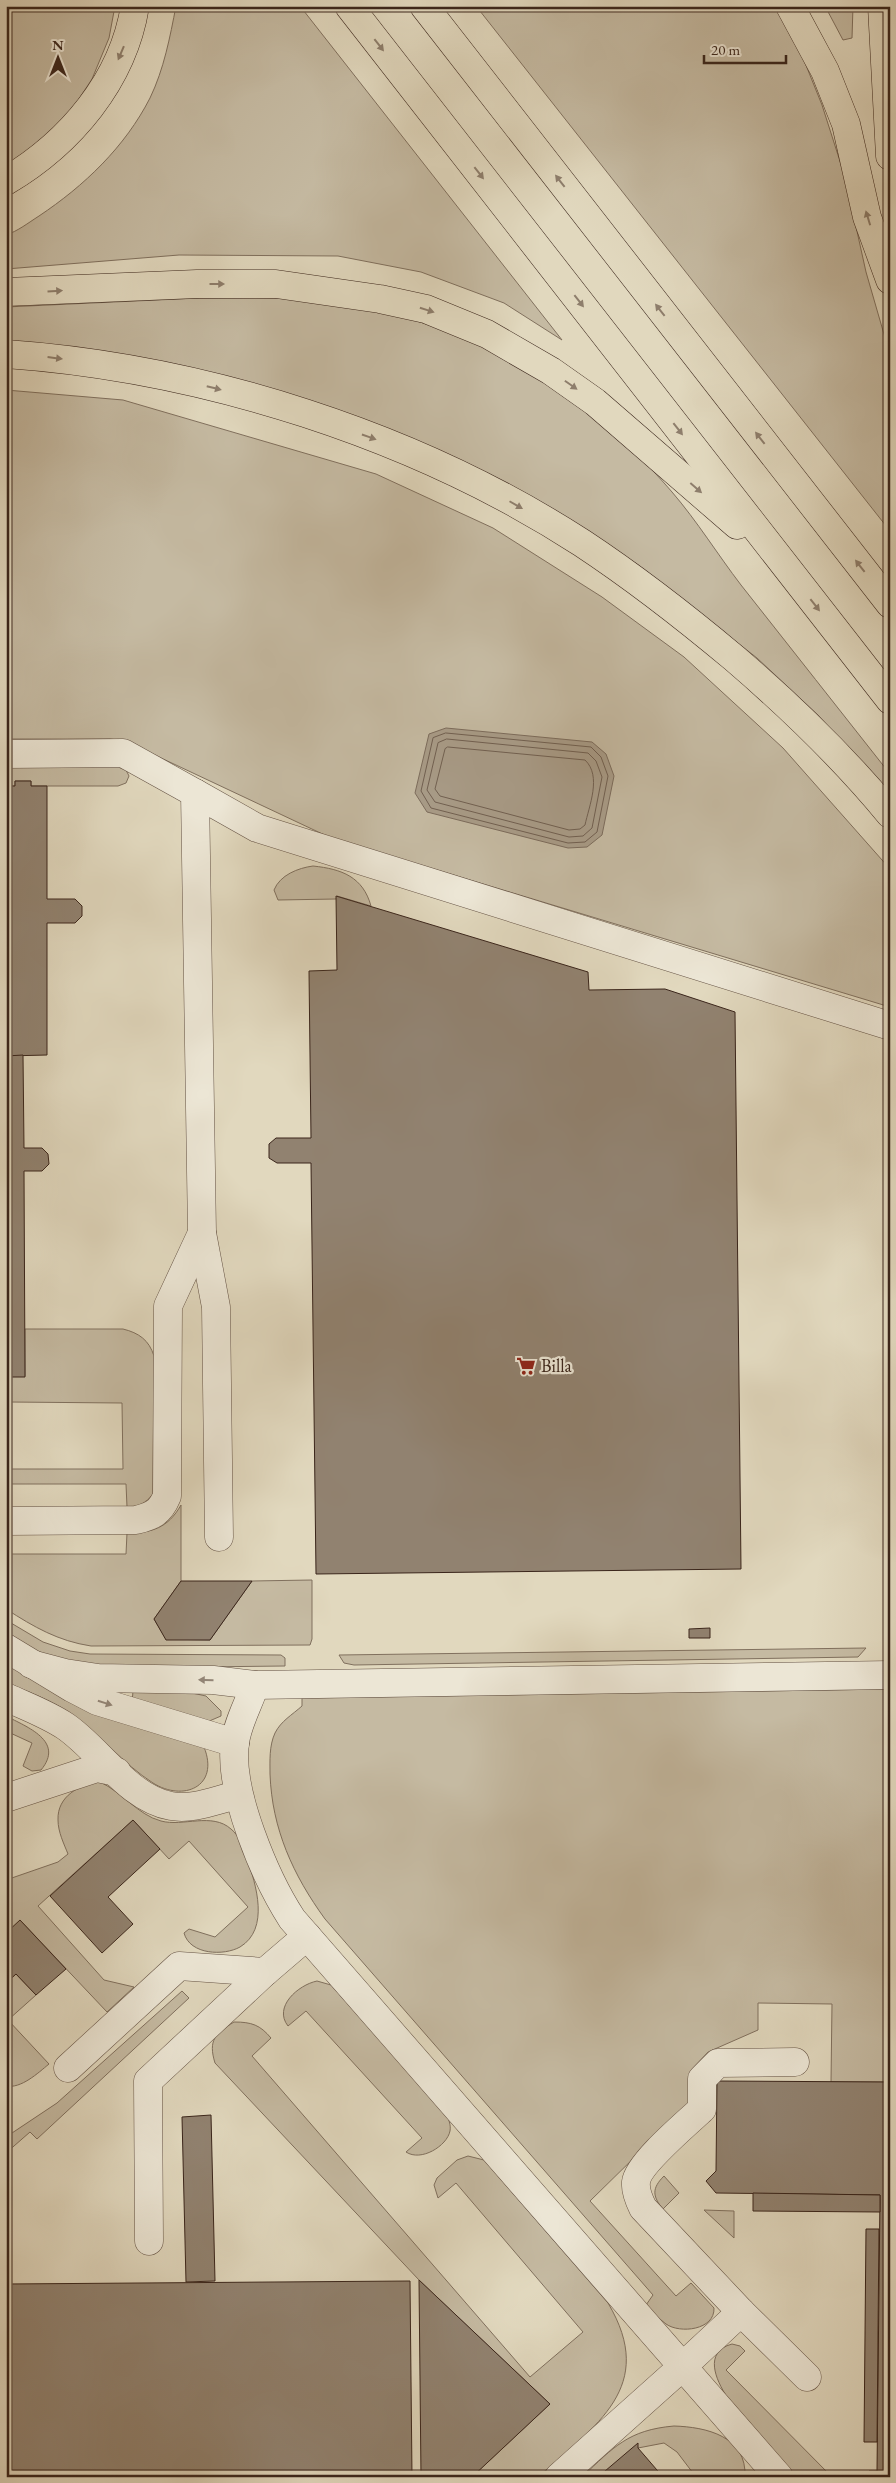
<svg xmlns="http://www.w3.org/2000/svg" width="896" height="2483" viewBox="0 0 896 2483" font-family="'EB Garamond',serif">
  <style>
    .green { fill: #c5baa2; stroke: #80705e }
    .water { fill: #a89b87; stroke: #7c6c5c }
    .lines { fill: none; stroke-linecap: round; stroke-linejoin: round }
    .shore { stroke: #716051; stroke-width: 1 }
    .building { fill: #918270; stroke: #3a251b }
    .minor-casing { stroke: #645244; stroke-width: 29 }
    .highway-casing { stroke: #3a251b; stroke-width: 29 }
    .minor { stroke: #ece6d5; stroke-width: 28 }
    .highway { stroke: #e1d8be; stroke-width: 28 }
    .oneway { fill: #8e7e6c }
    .oneway2 { fill: #938678 }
    .labels { text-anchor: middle; stroke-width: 4.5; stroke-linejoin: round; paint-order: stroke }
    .poi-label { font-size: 18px; fill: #3a251b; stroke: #ece6d5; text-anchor: start }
  </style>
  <rect width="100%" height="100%" fill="#e1d8be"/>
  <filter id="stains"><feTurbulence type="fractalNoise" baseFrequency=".004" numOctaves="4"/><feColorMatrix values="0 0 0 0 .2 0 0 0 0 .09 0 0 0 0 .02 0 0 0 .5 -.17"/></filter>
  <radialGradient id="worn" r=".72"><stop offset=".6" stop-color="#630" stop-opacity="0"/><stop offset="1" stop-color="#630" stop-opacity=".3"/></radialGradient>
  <g class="green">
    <path d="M6,6H115L109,38L92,79L73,108L41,144L6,169Z"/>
    <path d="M176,6H300L562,340L504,303L421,272L338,256L179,255L6,269V235C18,231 28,223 39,216C84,186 125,147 150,98C164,69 170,37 176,6Z"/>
    <path d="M476,6H778L793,33L822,105L845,177L866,272L890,355V531Z"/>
    <path d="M825,6H853L852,38L843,40Z"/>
    <path d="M200,298C249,298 299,296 347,304C473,325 589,395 672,492C697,521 718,555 741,585C791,648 840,711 890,774V795L818,715L757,658L637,564L567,521L402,437L6,343V307Z"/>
    <path d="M6,390L123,400L376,474L493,528L602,597L684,657L783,748L890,869V1007L331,838L125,741L110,739H6Z"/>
    <path d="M6,767H118L126,770L129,776L126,783L118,786H31V781H15V786H6Z"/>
    <path d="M313,866C342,869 363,877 371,906L337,896L336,899L278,900L274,890C280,875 298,868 313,866Z"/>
    <path d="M25,1329H123C139,1333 149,1340 154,1356L153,1494C146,1503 138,1507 127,1507L126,1484H6V1469H123L122,1403L9,1402L8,1423H6V1376H25Z"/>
    <path d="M181,1505V1581L154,1619L166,1639L210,1640L252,1581L312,1580V1639L310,1645L91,1646C58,1641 34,1627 6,1609V1554H126L127,1533C152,1533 168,1528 181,1505Z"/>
    <path d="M6,1620L43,1642L70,1651L90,1654L281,1655L285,1658V1666L109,1668L66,1662L38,1653L6,1636Z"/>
    <path d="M866,1648L858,1657L354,1665L344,1663L339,1655Z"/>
    <path d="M6,1661L204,1747C220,1787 183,1802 153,1783C123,1764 100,1734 71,1714C52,1700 27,1692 6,1682Z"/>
    <path d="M890,1689V2082H831L832,2004L758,2003V2030L708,2052L692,2069L691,2102L590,2201L676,2296L691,2283L714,2308C715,2330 680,2334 666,2324C659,2319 652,2311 646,2305L653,2295L325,1919C293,1875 272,1829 270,1774C270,1761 269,1746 275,1733C281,1721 292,1715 302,1706V1698Z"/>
    <path d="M133,1691L192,1693L206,1696L221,1711V1716L207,1722L132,1703Z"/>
    <path d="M6,1716C27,1727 65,1741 41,1770L32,1771L23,1766L32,1743L6,1731Z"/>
    <path d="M100,1782C122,1792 138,1815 161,1821C183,1827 212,1812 231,1829C240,1836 243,1849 247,1859C256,1884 270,1929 240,1947C224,1956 190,1955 184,1933L189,1929L215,1937L248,1907L189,1841L169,1859L133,1820L38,1906L104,1980L134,1987L107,2012L21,1921L6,1933V1880L58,1862L68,1854C64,1844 58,1832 58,1820C57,1796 80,1784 100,1782Z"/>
    <path d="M16,1974L36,1995L8,2020L49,2064C38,2073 21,2089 6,2086V1983Z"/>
    <path d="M317,1981L331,1985L447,2115C449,2121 451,2125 450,2131C447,2146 421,2162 406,2152L422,2138L306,2011L288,2026C273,2007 298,1985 317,1981Z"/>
    <path d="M182,1991L189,1998L37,2139L30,2132L6,2153V2137L57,2103Z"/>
    <path d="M234,2022C252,2022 260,2025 271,2038L252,2056L530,2377L583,2332L456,2183L438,2198L434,2185L437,2178L457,2160L468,2156L484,2160L608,2303C658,2387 596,2425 538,2477H472L550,2404L419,2280L215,2063C208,2040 215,2034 234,2022Z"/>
    <path d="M664,2176L679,2193L663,2209C652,2196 652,2188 664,2176Z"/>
    <path d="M704,2210L734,2211V2238Z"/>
    <path d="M732,2344L740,2346L745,2351L726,2370L832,2477H796L727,2397C716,2380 703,2352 732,2344Z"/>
    <path d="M674,2426C706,2427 747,2436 745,2477H696L677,2452L664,2443L638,2448L605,2477H582C614,2447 628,2430 674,2426Z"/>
  </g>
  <path class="water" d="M446,728L592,742L606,754L614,776L602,835L587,847L568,848L427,812L415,793L429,734Z"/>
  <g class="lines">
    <g class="shore">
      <path d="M446,733L591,747L601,757L608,776L597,832L585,842L568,843L431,808L421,791L433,738Z"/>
      <path d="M447,739L588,753L596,761L602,777L592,828L583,836L569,837L435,802L427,790L438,743Z"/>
      <path d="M448,747L585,760C602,776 589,806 585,825L580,829L569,830L440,796L435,789L445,749Z"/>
    </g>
  </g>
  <g class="building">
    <path d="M15,781H31V786H47V899H75L82,906V916L75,923H47V1055L6,1056V786H15Z"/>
    <path d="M336,896L588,972L589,990L665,989L735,1012L741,1569L316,1574L311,1163H277L269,1158V1144L276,1138H311L309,971L337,970Z"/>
    <path d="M23,1055L24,1148H42L48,1154L49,1164L42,1171H24L25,1377H6V1056Z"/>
    <path d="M181,1581H252L210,1640H166L154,1619Z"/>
    <path d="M710,1628V1638H689V1629Z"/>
    <path d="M133,1820L160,1849L108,1897L133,1924L102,1953L50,1896Z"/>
    <path d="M20,1920L66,1969L36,1995L16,1974L6,1983V1933Z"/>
    <path d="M717,2081L890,2082V2477H865L869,2471H877L880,2195L716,2193L706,2181L716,2171Z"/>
    <path d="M211,2115L215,2281L186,2282L182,2117Z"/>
    <path d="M753,2193L880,2195V2212L753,2211Z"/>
    <path d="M866,2229H879L877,2442H864Z"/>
    <path d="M419,2280L550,2404L472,2477H421Z"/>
    <path d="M410,2281L412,2477H6V2284Z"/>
    <path d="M638,2443V2448L663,2477H598Z"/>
  </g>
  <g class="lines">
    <g class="minor-casing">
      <g id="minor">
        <path d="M6,754L123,753L195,793L202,1233L168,1306L167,1496C160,1513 152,1516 136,1520L6,1521"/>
        <path d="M195,793L257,828L890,1026"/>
        <path d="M202,1233L216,1307L219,1537"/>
        <path d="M6,1648L72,1688L97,1701L235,1743"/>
        <path d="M31,1664L65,1673L98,1678L213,1680L255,1685L890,1675"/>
        <path d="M255,1685C249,1703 237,1724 235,1743C228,1791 266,1879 292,1919L779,2477"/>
        <path d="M6,1697C25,1706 47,1714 65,1726C98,1748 129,1799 171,1806C194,1810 215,1800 238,1795"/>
        <path d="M6,1798L97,1768L117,1772"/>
        <path d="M795,2062L718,2063L702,2079V2109C687,2123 638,2164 636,2182C635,2191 639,2200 643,2208L741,2312L807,2377"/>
        <path d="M68,2068L179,1966L265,1972"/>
        <path d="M149,2241L148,2081L265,1972L307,1936"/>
        <path d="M559,2477L682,2367L741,2312"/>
      </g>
    </g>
    <g class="highway-casing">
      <g id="highway">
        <path d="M349,6L890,700"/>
        <path d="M424,6L890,604"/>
        <path d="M790,6L825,71L846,124L867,217L890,280"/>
        <path d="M882,6L890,156"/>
        <path d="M6,181C70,143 123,81 135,6"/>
        <path d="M6,292L197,284H276L380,299L426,309L487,334L551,371L595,402L737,525"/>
        <path d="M6,354C204,368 415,435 582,543C635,578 685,617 734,658C790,706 843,757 890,814"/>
      </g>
    </g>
    <use href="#minor" class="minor"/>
    <use href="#highway" class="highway"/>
  </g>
  <defs><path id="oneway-solid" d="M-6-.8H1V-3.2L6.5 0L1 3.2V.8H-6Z" transform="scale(1.25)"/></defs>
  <g class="oneway">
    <use href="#oneway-solid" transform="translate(379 45) rotate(52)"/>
    <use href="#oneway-solid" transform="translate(121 53) rotate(113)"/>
    <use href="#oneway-solid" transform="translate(479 173) rotate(52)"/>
    <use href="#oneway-solid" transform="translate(560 181) rotate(-128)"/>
    <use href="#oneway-solid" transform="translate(868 218) rotate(-107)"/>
    <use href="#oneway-solid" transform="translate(217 284)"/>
    <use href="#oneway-solid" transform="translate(55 291) rotate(-3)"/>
    <use href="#oneway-solid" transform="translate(579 301) rotate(52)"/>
    <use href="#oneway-solid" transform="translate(427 310) rotate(18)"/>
    <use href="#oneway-solid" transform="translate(660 310) rotate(-128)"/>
    <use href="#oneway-solid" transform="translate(55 358) rotate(7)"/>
    <use href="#oneway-solid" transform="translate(571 385) rotate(35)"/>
    <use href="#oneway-solid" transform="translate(214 388) rotate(14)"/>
    <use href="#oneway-solid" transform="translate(678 429) rotate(52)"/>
    <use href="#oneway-solid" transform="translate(369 437) rotate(19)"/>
    <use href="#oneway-solid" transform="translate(760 438) rotate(-128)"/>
    <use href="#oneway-solid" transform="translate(696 488) rotate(41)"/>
    <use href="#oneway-solid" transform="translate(516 505) rotate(30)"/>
    <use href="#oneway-solid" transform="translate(860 566) rotate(-128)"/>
    <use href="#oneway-solid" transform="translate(815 605) rotate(52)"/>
  </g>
  <g class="oneway2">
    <use href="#oneway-solid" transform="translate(206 1680) rotate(-179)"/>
    <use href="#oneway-solid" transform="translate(105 1703) rotate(18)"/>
  </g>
  <defs>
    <g id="supermarket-bare" transform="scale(1.5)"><path d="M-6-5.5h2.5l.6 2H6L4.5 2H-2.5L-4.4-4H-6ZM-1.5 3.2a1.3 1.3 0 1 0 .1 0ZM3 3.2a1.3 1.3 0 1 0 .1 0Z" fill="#8f2418" stroke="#ece6d5" stroke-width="2.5" paint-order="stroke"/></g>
  </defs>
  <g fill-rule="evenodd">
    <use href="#supermarket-bare" x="526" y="1366"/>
  </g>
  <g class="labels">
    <g class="poi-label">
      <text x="541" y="1372">Billa</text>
    </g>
  </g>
  <rect width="896" height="2483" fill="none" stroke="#e1d8be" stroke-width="25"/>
  <rect x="8" y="8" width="881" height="2468" fill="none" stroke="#3a251b" stroke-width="2.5"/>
  <rect x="12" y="12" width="871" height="2458" fill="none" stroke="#3a251b"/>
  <g transform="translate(58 58)" stroke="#ece6d5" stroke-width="4" paint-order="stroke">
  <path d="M0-4L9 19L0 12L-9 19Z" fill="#3a251b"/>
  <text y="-8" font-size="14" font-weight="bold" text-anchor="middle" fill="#3a251b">N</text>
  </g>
  <path d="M704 55v8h82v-8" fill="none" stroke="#3a251b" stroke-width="2.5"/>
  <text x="711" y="55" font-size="15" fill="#3a251b" stroke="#ece6d5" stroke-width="4" paint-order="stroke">20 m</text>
  <rect width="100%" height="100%" filter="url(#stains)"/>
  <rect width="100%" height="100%" fill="url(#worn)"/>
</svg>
